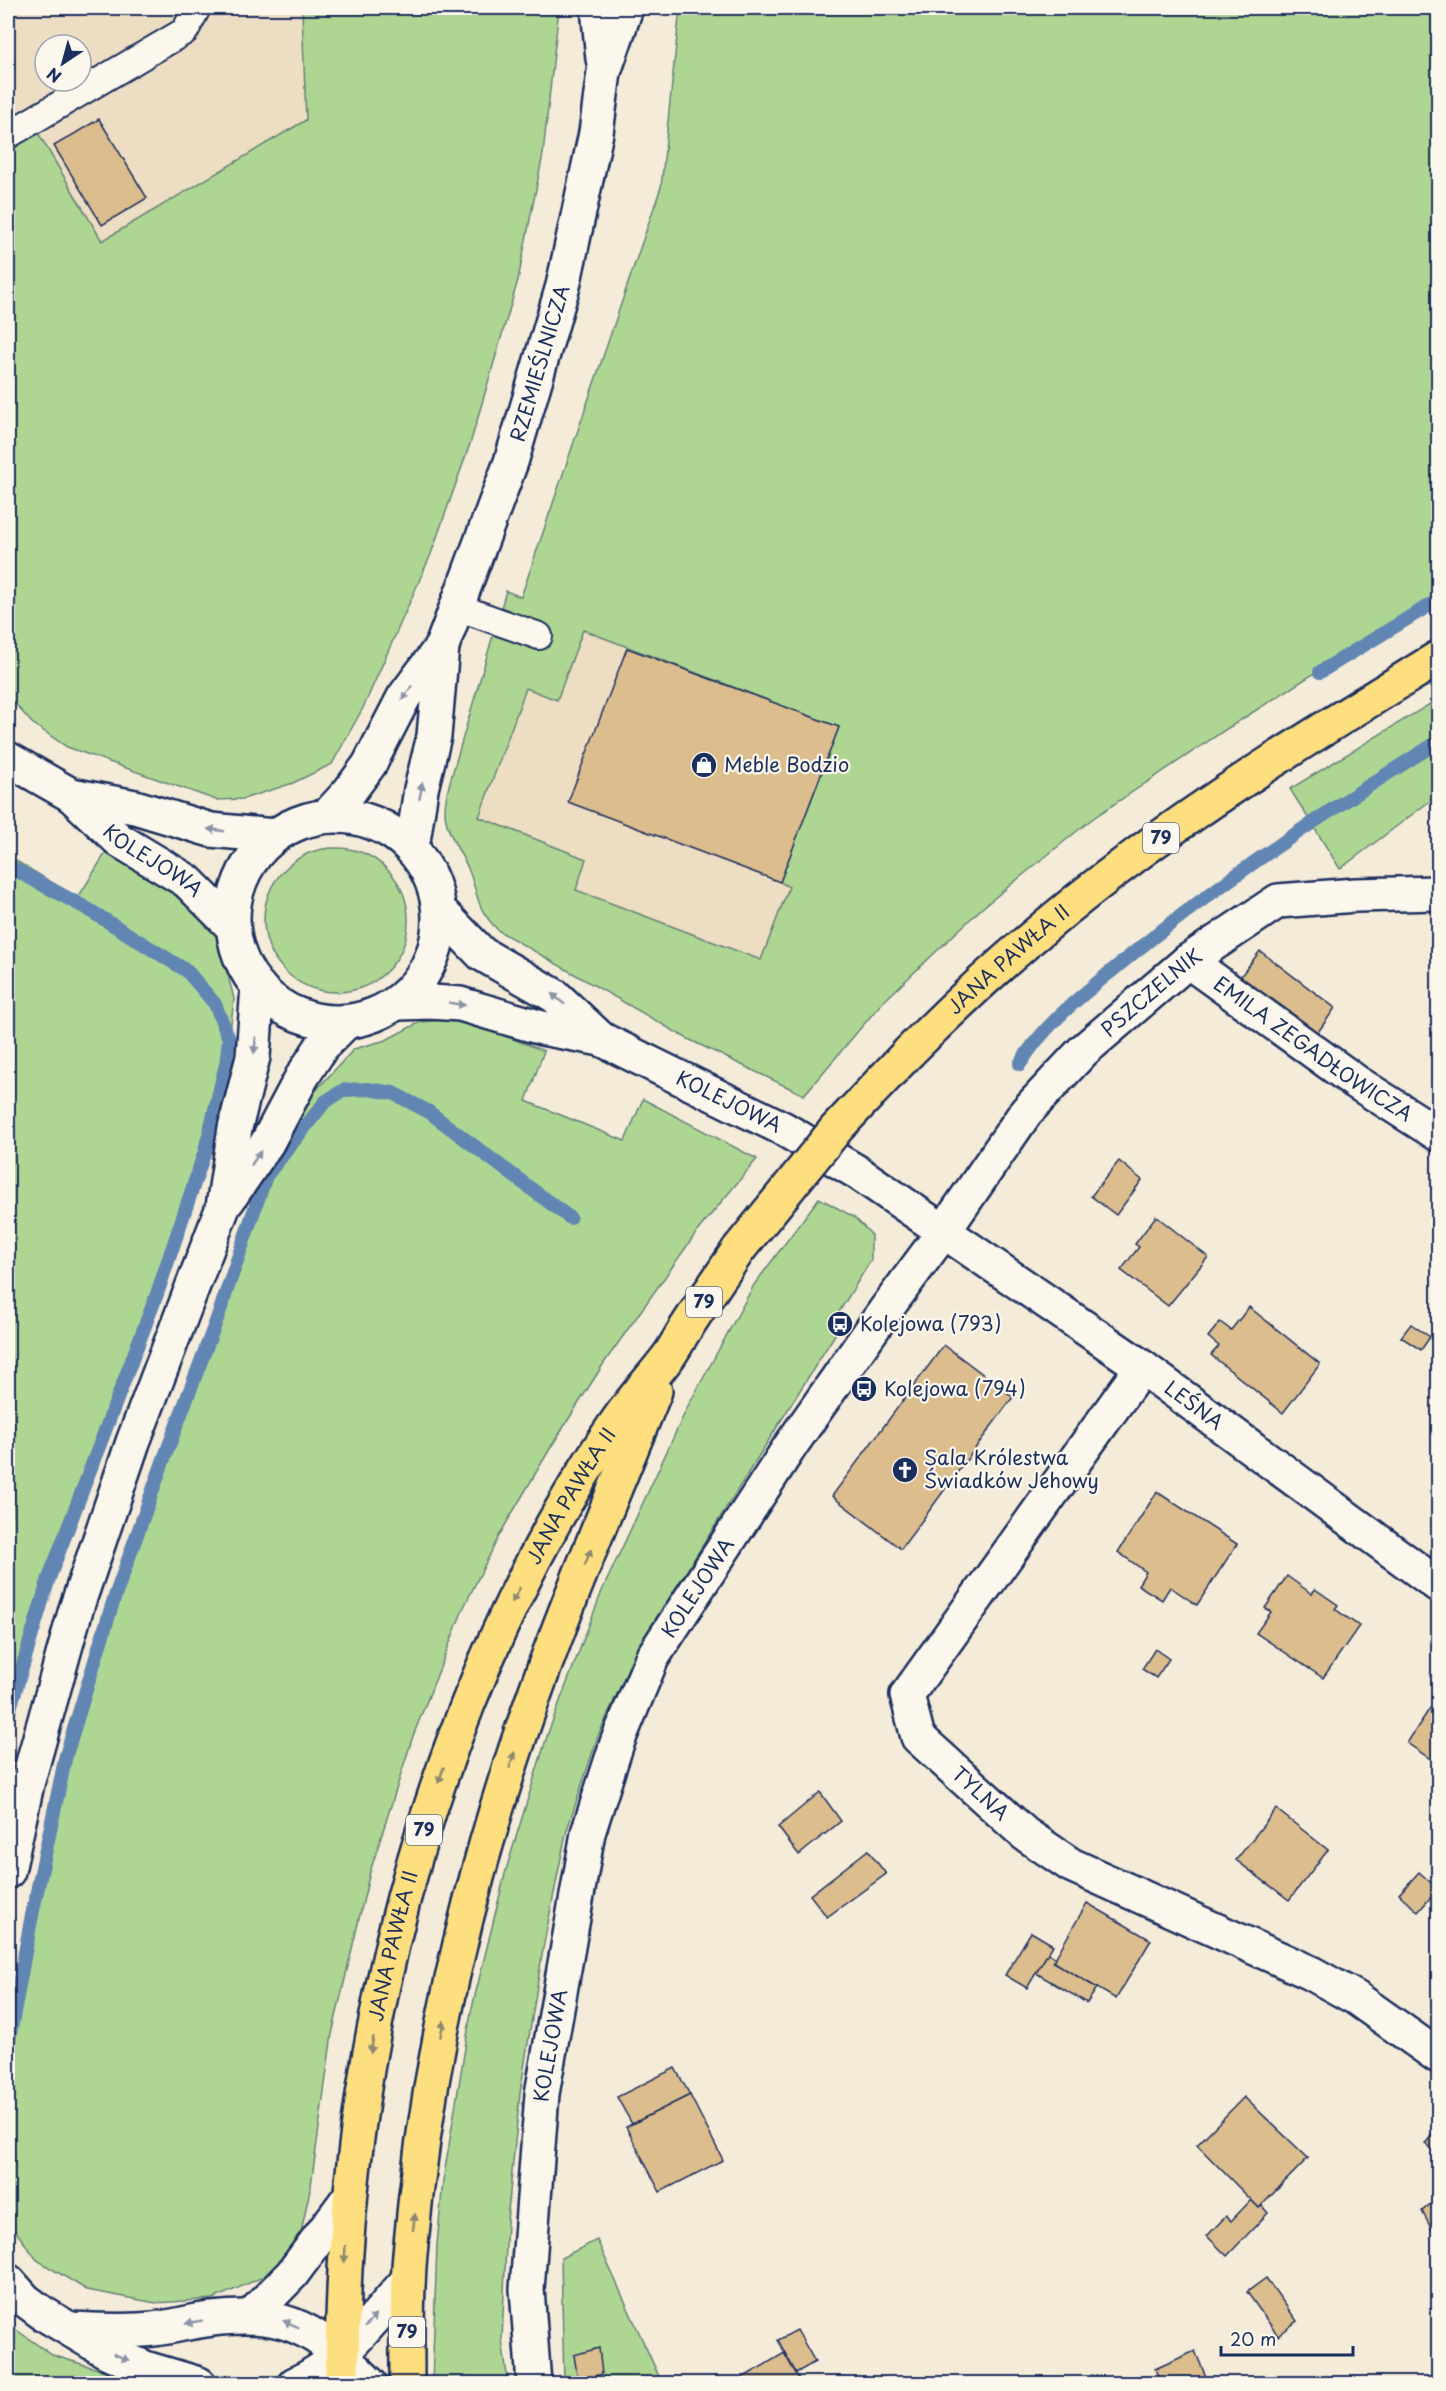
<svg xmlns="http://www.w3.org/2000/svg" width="1446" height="2391" viewBox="0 0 1446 2391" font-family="'Playpen Sans',sans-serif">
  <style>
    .built { fill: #edddc2; fill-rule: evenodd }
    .green { fill: #aed693; stroke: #648278; stroke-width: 1.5; fill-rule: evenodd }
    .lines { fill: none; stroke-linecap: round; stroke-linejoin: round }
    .stream { stroke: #6286b3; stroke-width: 14 }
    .building { fill: #dbbd8e; stroke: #1b2f5e; stroke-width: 1.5 }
    .service-casing { stroke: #1b2f5e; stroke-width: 30 }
    .minor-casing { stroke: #1b2f5e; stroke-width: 38 }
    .tertiary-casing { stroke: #1b2f5e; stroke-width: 38 }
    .primary-casing { stroke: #1b2f5e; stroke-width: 38 }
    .service { stroke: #fbf7ec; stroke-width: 26 }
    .minor { stroke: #fbf7ec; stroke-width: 33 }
    .tertiary { stroke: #fbf7ec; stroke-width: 33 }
    .primary { stroke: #fddf80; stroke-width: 33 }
    .primary-bridge-casing { stroke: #1b2f5e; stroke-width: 38; stroke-linecap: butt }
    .primary-bridge { stroke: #fddf80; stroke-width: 33 }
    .oneway { fill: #8b93a5 }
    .oneway2 { fill: #8c876f }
    .labels { text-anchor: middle; stroke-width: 4.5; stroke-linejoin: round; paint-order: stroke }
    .shield { fill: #fbf7ec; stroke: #5e6b89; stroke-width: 1.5 }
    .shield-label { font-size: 18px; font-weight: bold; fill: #1b2f5e }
    .street-label { font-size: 20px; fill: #1b2f5e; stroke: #fbf7ec }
    .poi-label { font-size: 20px; fill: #1b2f5e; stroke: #fbf7ec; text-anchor: start }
  </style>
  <rect width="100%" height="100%" fill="#f5ebd9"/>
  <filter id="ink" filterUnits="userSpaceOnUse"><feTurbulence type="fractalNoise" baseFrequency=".0167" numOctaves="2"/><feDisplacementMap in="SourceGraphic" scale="12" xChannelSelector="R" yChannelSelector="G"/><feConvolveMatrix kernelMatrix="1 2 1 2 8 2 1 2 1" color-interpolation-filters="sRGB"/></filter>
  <g filter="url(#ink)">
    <g class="built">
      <path d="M8,8H302L306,120L102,241L8,293ZM45,45H81V81H45Z"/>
      <path d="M521,597L986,768L737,999L454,825Z"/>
    </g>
    <g class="green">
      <path d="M302,8H559L543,154L518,280L471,441L431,554L364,706L332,764L293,783L243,799L216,800L67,747L32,723L8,696V149L37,131L102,241L306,120Z"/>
      <path d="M680,8H1438V600L1370,638L1228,728L1092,819L982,908L881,1004L804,1095L688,1039L499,931C473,906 480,895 467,866C460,851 449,837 446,820C443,805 448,789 452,775L506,591L521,597L661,187ZM583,630L839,727L780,882L789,887L761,960L576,890L586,859L479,817L526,688L557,700Z"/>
      <path d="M1438,699V795L1340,869L1290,789Z"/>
      <circle cx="336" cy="920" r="72"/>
      <path d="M106,852L183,893L217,931L234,999L226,1064L205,1151L157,1294L49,1578L8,1715V1560L13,1513L15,1436L8,1339V856L78,898Z"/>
      <path d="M445,1020L471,1023L544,1051L526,1101L625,1141L643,1099L757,1159L699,1229L604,1363L551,1447L500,1534L464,1607L413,1736L370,1872L332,2034L311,2185L301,2232L272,2273L213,2299L156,2303L87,2290L37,2260L8,2221V2045L31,1920L66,1755L113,1602L165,1456L217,1319L266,1176L308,1099L354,1049L386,1040L420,1022Z"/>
      <path d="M819,1198L854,1217L871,1234V1260L839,1312L846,1317L637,1650L598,1736L566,1833L544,1943L520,2093L507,2221L502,2339L508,2383L432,2384L437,2245L443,2181L471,2012L506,1870L548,1733L602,1591L688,1406L754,1285Z"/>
      <path d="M597,2240L662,2383H564L561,2258Z"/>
      <path d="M8,2324L52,2355L144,2383H8Z"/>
    </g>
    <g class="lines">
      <g class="stream">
        <path d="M1320,672L1438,600"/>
        <path d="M8,866L86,908L187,971L215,1004L229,1039L226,1064L205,1151L157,1294L49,1578L8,1715"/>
        <path d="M1020,1064C1044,1024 1084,994 1120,964C1219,882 1329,810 1438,742"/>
        <path d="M8,2045L31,1920L66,1755L113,1602L165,1456L217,1319L266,1176L325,1102L344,1090L368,1089L393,1093L429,1112L570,1218"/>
      </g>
    </g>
    <g class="building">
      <path d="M99,119L147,198L102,225L54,146Z"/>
      <path d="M627,648L839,727L780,882L568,802Z"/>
      <path d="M1260,951L1335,1008L1316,1035L1240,977Z"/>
      <path d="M1119,1161L1142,1180L1116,1215L1091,1196Z"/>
      <path d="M1156,1216L1208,1257L1168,1306L1121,1270L1139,1247L1135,1244Z"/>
      <path d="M1249,1307L1320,1364L1283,1413L1211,1355L1219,1346L1208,1337L1220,1322L1231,1330Z"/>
      <path d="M1411,1324L1430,1337L1421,1350L1401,1337Z"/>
      <path d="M944,1345L1013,1397L901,1549L832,1496Z"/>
      <path d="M1157,1492L1237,1544L1197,1605L1170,1587L1162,1600L1138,1585L1146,1572L1118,1552Z"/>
      <path d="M1287,1576L1312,1594L1315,1589L1338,1605L1335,1609L1359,1626L1323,1678L1256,1633L1271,1612L1265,1608Z"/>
      <path d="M1155,1649L1169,1659L1156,1678L1142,1669Z"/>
      <path d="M1438,1696V1764L1407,1743Z"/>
      <path d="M820,1792L841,1821L799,1855L778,1827Z"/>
      <path d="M1276,1809L1328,1850L1289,1900L1236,1860Z"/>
      <path d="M868,1850L886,1874L827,1917L810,1895Z"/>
      <path d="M1419,1872L1438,1889L1418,1912L1399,1894Z"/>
      <path d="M1087,1903L1151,1940L1116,1999L1053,1962Z"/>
      <path d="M1031,1932L1053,1945L1027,1988L1005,1975Z"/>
      <path d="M1048,1953L1056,1958L1053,1962L1097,1988L1087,2003L1036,1973Z"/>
      <path d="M675,2068L690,2095L632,2124L617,2097Z"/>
      <path d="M690,2095L723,2160L660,2192L626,2127Z"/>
      <path d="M1244,2097L1308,2158L1259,2208L1197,2145Z"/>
      <path d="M1437,2128L1438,2129V2155L1425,2144Z"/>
      <path d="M1251,2200L1259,2208L1262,2206L1268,2213L1227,2256L1207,2236L1226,2216L1231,2221Z"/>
      <path d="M1433,2202L1438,2213V2226L1432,2230L1422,2211Z"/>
      <path d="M1266,2278L1297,2321L1278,2336L1247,2292Z"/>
      <path d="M797,2330L815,2362L796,2373L778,2340Z"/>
      <path d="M599,2348L602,2374L578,2381L574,2355Z"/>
      <path d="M1195,2351L1209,2384H1161L1155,2369Z"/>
      <path d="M784,2353L802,2384H732L783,2354Z"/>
    </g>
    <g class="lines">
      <g class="service-casing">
        <g id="service">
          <path d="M8,135L185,31L197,8"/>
          <path d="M457,607L539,636"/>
        </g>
      </g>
      <g class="minor-casing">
        <g id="minor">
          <path id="s1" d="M1188,961L1356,1082L1438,1134"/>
          <path id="s2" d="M1142,1367L907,1695L918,1737L1025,1834L1071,1865L1311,1973L1356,1998L1438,2056"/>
          <path id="s3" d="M534,2384L527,2289L542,2094L588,1833L617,1743L652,1658L791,1445L887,1308L944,1231L1026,1112L1083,1051L1188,961L1278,901L1356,895L1438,893"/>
        </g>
      </g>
      <g class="tertiary-casing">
        <g id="tertiary">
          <path d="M598,8L603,59"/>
          <path id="s4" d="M8,759L71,795L119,840L187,881L233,927"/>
          <path d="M71,795L135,807L211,830L274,836"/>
          <circle cx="336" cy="919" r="103"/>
          <path d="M327,816L349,792L369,765L404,697L442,646"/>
          <path id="s5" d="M412,848L421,789L434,736L442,646L511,462L563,286L596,133L604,72L626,8"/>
          <path d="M440,911L482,954L555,996L601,1039"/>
          <path id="s6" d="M398,1003L432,1002L460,1004L542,1028L601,1039L782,1128L857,1172L1142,1367L1438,1585"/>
          <path d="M228,1200L267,1143L302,1077L322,1046L346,1022"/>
          <path d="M8,1871L27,1784L76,1609L133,1442L223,1207L235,1128L253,1057L258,986"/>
          <path d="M8,2281L25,2300L44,2314L106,2351L145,2368L199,2384"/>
          <path d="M252,2315L292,2274L350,2196"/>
          <path d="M70,2329C97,2330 126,2332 153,2329C173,2327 192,2321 212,2319C290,2310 317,2331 370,2384"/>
          <path d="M295,2384C344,2362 373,2318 408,2280"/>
        </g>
      </g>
      <g class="primary-casing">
        <g id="primary">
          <path id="s7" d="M909,1052C980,980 1056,914 1136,855C1233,783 1336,721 1438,658"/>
          <path id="s8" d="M342,2384C341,2087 409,1785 553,1524C576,1484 601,1442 629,1405C642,1388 656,1373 668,1357C674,1349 679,1339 684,1331C702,1303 721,1276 739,1249"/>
          <path d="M407,2384C407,2341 406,2297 410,2254C425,2082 461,1912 516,1748C556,1627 607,1509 655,1391"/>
        </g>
      </g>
      <use href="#service" class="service"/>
      <use href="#minor" class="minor"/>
      <use href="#tertiary" class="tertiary"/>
      <use href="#primary" class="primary"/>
      <g class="primary-bridge-casing">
        <path id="primary-bridge" d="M739,1249L837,1128L909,1052"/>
      </g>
      <use href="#primary-bridge" class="primary-bridge"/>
    </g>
    <defs><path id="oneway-solid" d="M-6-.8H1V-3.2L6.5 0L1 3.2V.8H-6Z" transform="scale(1.5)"/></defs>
    <g class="oneway">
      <use href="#oneway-solid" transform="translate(407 693) rotate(124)"/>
      <use href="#oneway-solid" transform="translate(421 791) rotate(-79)"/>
      <use href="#oneway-solid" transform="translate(216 830) rotate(-172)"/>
      <use href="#oneway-solid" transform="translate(558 999) rotate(-141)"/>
      <use href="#oneway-solid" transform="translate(457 1004) rotate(9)"/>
      <use href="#oneway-solid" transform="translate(255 1045) rotate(96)"/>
      <use href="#oneway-solid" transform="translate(256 1158) rotate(-56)"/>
      <use href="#oneway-solid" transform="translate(371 2320) rotate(-49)"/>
      <use href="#oneway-solid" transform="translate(194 2322) rotate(170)"/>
      <use href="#oneway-solid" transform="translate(291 2324) rotate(-157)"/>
      <use href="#oneway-solid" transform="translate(121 2357) rotate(23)"/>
    </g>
    <g class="oneway2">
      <use href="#oneway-solid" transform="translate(588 1557) rotate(-68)"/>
      <use href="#oneway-solid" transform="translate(516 1595) rotate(118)"/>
      <use href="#oneway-solid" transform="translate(512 1760) rotate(-73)"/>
      <use href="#oneway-solid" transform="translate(441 1775) rotate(109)"/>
      <use href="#oneway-solid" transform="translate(442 2029) rotate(-78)"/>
      <use href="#oneway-solid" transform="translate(372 2045) rotate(100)"/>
      <use href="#oneway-solid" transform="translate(414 2222) rotate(-83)"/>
      <use href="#oneway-solid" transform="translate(345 2254) rotate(93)"/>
    </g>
  </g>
  <defs>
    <g id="shop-disc" transform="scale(1.35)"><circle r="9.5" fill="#1b2f5e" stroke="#fbf7ec"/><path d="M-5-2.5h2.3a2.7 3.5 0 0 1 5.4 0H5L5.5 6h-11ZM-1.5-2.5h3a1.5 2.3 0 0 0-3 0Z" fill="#fff"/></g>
    <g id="bus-disc" transform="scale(1.35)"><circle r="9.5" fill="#1b2f5e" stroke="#fbf7ec"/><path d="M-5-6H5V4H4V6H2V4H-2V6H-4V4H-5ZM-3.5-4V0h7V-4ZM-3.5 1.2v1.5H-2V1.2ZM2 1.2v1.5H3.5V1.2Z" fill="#fff"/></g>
    <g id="church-disc" transform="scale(1.35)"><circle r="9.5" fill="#1b2f5e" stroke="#fbf7ec"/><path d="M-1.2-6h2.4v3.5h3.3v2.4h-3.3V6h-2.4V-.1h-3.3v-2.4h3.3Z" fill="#fff"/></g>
  </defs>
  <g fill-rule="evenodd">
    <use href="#shop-disc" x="704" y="765"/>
    <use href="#bus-disc" x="840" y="1324"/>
    <use href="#bus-disc" x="864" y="1389"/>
    <use href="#church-disc" x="905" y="1470"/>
  </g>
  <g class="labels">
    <g class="shield">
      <rect x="1143" y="823" width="36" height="30" rx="4.5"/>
      <rect x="686" y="1287" width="36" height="30" rx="4.5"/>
      <rect x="406" y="1815" width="36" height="30" rx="4.5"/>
      <rect x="389" y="2317" width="36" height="30" rx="4.5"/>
    </g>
    <g class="shield-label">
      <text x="1161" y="844">79</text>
      <text x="704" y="1308">79</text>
      <text x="424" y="1836">79</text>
      <text x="407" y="2338">79</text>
    </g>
    <g class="street-label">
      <text dy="7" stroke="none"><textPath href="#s5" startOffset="504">RZEMIEŚLNICZA</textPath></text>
      <text dy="7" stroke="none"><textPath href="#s4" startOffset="178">KOLEJOWA</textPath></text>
      <text dy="7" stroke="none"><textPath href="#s7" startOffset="136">JANA PAWŁA II</textPath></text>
      <text dy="7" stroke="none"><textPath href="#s3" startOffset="1578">PSZCZELNIK</textPath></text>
      <text dy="7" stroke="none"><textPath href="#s1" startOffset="153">EMILA ZEGADŁOWICZA</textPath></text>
      <text dy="7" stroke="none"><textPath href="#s6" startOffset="350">KOLEJOWA</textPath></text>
      <text dy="7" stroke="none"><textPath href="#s6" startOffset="906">LEŚNA</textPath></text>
      <text dy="7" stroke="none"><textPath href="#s8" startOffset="928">JANA PAWŁA II</textPath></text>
      <text dy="7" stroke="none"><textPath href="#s3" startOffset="826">KOLEJOWA</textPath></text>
      <text dy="7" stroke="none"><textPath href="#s2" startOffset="531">TYLNA</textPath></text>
      <text dy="7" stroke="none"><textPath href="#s8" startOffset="442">JANA PAWŁA II</textPath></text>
      <text dy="7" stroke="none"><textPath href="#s3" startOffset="340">KOLEJOWA</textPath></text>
    </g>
    <g class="poi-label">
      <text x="724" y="772">Meble Bodzio</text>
      <text x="860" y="1331">Kolejowa (793)</text>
      <text x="884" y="1396">Kolejowa (794)</text>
      <text x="924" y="1465">Sala Królestwa<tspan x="924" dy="23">Świadków Jehowy</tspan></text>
    </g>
  </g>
  <rect width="1446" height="2391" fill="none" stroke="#fbf7ec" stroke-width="30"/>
  <rect x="15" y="15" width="1416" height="2361" fill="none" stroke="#1b2f5e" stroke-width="2" filter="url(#ink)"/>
  <g transform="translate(63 63) rotate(216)"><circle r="28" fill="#fbf7ec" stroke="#a1a7b3" stroke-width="1.5"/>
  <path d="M0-4.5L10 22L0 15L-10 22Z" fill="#1b2f5e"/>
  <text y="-9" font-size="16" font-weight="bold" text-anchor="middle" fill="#1b2f5e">N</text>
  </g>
  <path d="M1221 2346v9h132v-9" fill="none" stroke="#1b2f5e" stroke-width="3"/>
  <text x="1230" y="2346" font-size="18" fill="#1b2f5e" stroke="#fbf7ec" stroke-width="4.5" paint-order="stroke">20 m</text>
</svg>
